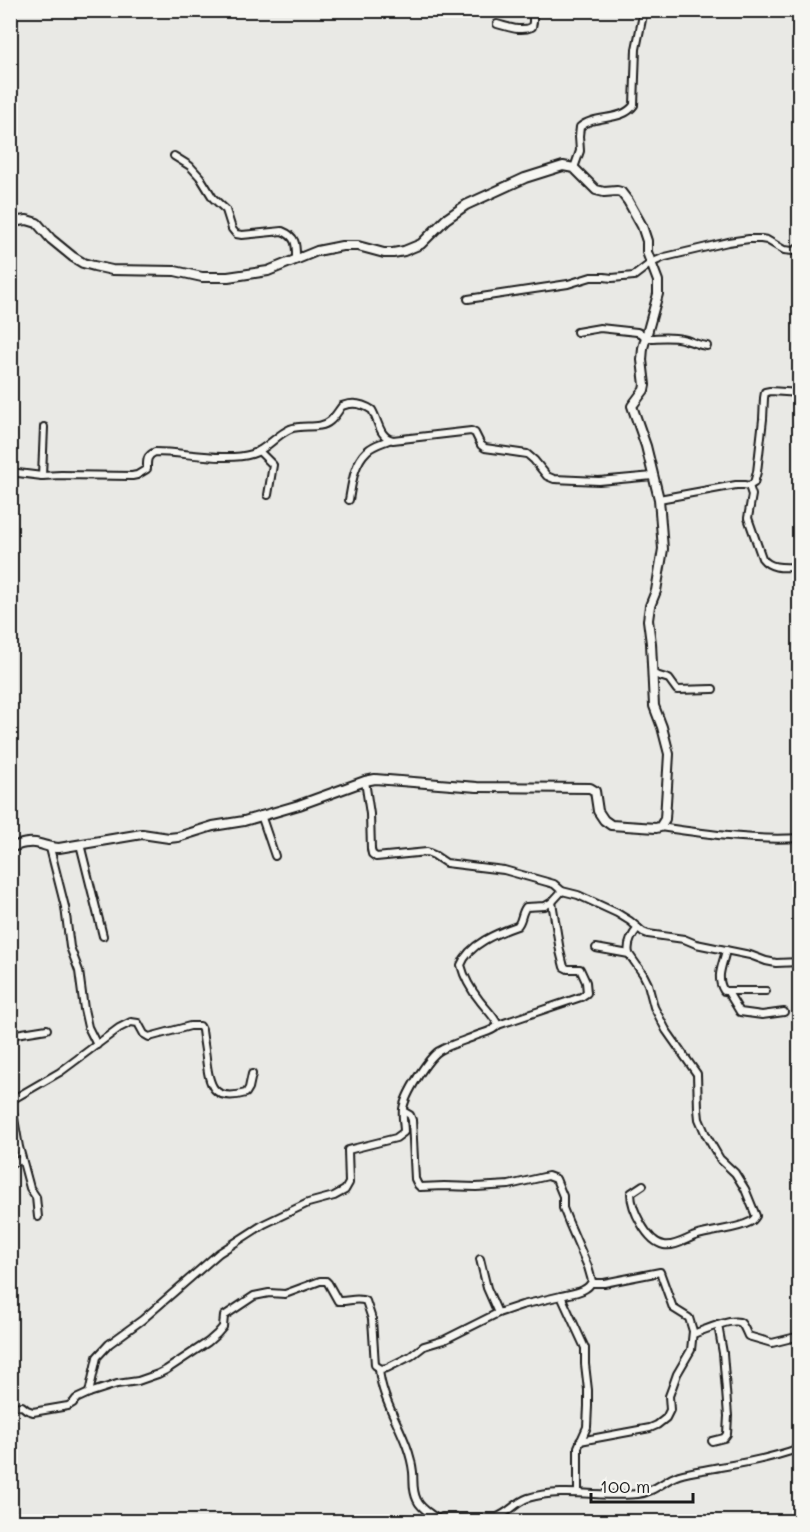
<svg xmlns="http://www.w3.org/2000/svg" width="810" height="1532" viewBox="0 0 810 1532" font-family="Mali,sans-serif">
  <style>
    .lines { fill: none; stroke-linecap: round; stroke-linejoin: round }
    .minor-casing { stroke: #1c1c1c; stroke-width: 10 }
    .tertiary-casing { stroke: #1c1c1c; stroke-width: 12 }
    .minor { stroke: #f6f6f2; stroke-width: 6 }
    .tertiary { stroke: #f6f6f2; stroke-width: 8 }
  </style>
  <rect width="100%" height="100%" fill="#e9e9e5"/>
  <filter id="ink" filterUnits="userSpaceOnUse"><feTurbulence type="fractalNoise" baseFrequency=".0167" numOctaves="2"/><feDisplacementMap in="SourceGraphic" scale="12" xChannelSelector="R" yChannelSelector="G"/><feConvolveMatrix kernelMatrix="1 2 1 2 8 2 1 2 1" color-interpolation-filters="sRGB"/></filter>
  <g filter="url(#ink)">
    <g class="lines">
      <g class="minor-casing">
        <g id="minor">
          <path d="M497,24C509,27 520,32 532,27L533,22V10"/>
          <path d="M174,156L190,166L200,177L213,198L226,210L232,229L236,234L242,235L282,231C297,237 296,245 296,259"/>
          <path d="M574,168L580,151L579,136L580,127C595,114 622,122 634,105L636,49L644,10"/>
          <path d="M468,299L568,284L591,277H604L612,278L634,276L651,263L665,257L728,242L749,239H761L767,240L784,250L793,251L800,247"/>
          <path d="M577,332L600,328L637,332L642,334L646,338C658,338 671,336 682,339C692,341 696,345 707,346"/>
          <path d="M259,451L273,465L268,495"/>
          <path d="M10,472L42,476L61,475L132,476L137,475L147,469C147,461 146,456 155,452C183,452 226,462 252,454C266,450 276,435 290,429C303,424 320,430 330,421C335,417 338,411 342,406C352,402 363,404 372,410C379,422 379,437 393,440L471,431L475,433L481,445L485,448L527,454L534,460L547,476L554,479L599,481L653,476"/>
          <path d="M42,476L44,427"/>
          <path d="M749,486L754,483L757,472L763,419L764,398L765,392L770,391L800,393"/>
          <path d="M659,499L736,485H744L749,486L752,495L748,518L762,558C771,570 786,567 800,567"/>
          <path d="M349,500C352,483 354,463 367,451C373,445 382,443 389,440"/>
          <path d="M653,674L669,679L677,690L713,689"/>
          <path d="M365,781L370,814L371,849L372,854L376,857L427,852L434,855L446,863L504,870L554,884L562,891L578,895L617,913L630,921L643,932L648,934L684,939L696,944L750,955L766,961L776,963L800,962"/>
          <path d="M261,815L275,856"/>
          <path d="M660,827C707,834 753,841 800,838"/>
          <path d="M80,844L103,936"/>
          <path d="M50,848L65,907L70,947L79,971L84,1009L88,1027L97,1045"/>
          <path d="M638,928C632,935 627,945 629,954L643,974L648,984L654,1007L666,1030L697,1074L698,1109L699,1119L706,1135L720,1159L735,1173L745,1189L756,1216C753,1220 754,1220 750,1222C735,1230 712,1230 695,1236C686,1239 675,1247 664,1245C647,1242 631,1209 631,1193L643,1185"/>
          <path d="M596,948L629,954"/>
          <path d="M726,950C723,965 715,977 724,991H766"/>
          <path d="M728,992L740,1012L762,1015L784,1012"/>
          <path d="M498,1025L581,997L587,993L586,982L580,969H568L564,967L560,951L552,902"/>
          <path d="M10,1035L47,1029"/>
          <path d="M10,1101L60,1072L119,1028L131,1022L138,1023L144,1034L149,1037L190,1026H200L202,1030C203,1039 205,1049 206,1058C209,1086 213,1102 246,1093L249,1088L252,1074"/>
          <path d="M11,1101L19,1147L30,1188L36,1197L38,1217"/>
          <path d="M403,1111L410,1115L412,1120L415,1179L418,1185L420,1187L444,1186L476,1187L509,1185L548,1176L556,1179L563,1196V1208L569,1223L588,1267L592,1281C588,1292 572,1293 561,1296"/>
          <path d="M10,1163L22,1160"/>
          <path d="M480,1259L487,1288L498,1313"/>
          <path d="M693,1334C702,1331 733,1317 741,1323C744,1326 746,1332 748,1336L772,1343L800,1336"/>
          <path d="M379,1369C382,1406 409,1435 413,1472C414,1482 412,1490 417,1500C421,1509 430,1513 437,1519"/>
          <path d="M89,1393L97,1357L109,1344L142,1320L219,1253L264,1224L308,1203L334,1196L345,1190L349,1183L348,1150L396,1138L404,1132C404,1125 402,1117 403,1109C405,1095 427,1059 439,1051C449,1045 463,1041 473,1037C481,1033 493,1032 498,1025C494,1016 486,1009 480,1001C472,991 464,977 461,965C469,944 497,933 517,926C522,922 521,913 526,907L545,906L552,902L562,891"/>
          <path d="M10,1407L22,1406L27,1410L33,1412L68,1406L73,1403L76,1399L89,1393L117,1384L138,1381L158,1374L166,1370L208,1342L217,1334L223,1327L224,1316L254,1296L269,1293L285,1294L320,1281H326L328,1283L338,1301C348,1302 356,1297 366,1301L372,1319L375,1365L381,1369L387,1368L411,1356L424,1346L444,1340L498,1313L522,1305L561,1296L585,1348V1364L588,1390V1406L587,1427L578,1447V1493"/>
          <path d="M580,1441L650,1428L657,1425L666,1418L670,1410L669,1396L672,1388L677,1374L691,1350L693,1331L689,1318L673,1308L660,1272L604,1283H592"/>
          <path d="M712,1441L724,1438L727,1434L728,1416L723,1353L718,1325"/>
          <path d="M435,1522L442,1517H497C509,1513 516,1502 528,1498C564,1487 602,1498 638,1494C655,1492 664,1480 679,1475C692,1471 706,1470 720,1467C746,1463 774,1457 800,1448"/>
        </g>
      </g>
      <g class="tertiary-casing">
        <path id="tertiary" d="M10,222L27,220L37,223L51,239L73,257L83,263L94,266L112,270L175,271L202,277H228L268,271L317,251L342,246H358L384,253H393L404,251L421,244L446,219L466,205L525,178L563,166L574,168L596,190L604,192L617,191L621,192L628,201L642,226L647,241V252L658,281V294L643,348L642,360L645,385L644,390L632,406L646,446L659,499L663,549L656,591L650,606L648,620L651,643L654,706L662,727L669,754L665,819L660,827L656,828L611,825L604,820L598,811L595,791L590,788L477,787L375,779L365,781L299,805L244,821L213,826L178,837L169,838L142,834L59,848C51,848 47,846 40,844C29,841 20,844 10,848"/>
      </g>
      <use href="#minor" class="minor"/>
      <use href="#tertiary" class="tertiary"/>
    </g>
  </g>
  <rect width="810" height="1532" fill="none" stroke="#f6f6f2" stroke-width="36"/>
  <rect x="18" y="18" width="774" height="1496" fill="none" stroke="#1c1c1c" stroke-width="2" filter="url(#ink)"/>
  <path d="M591 1493v9h102v-9" fill="none" stroke="#1c1c1c" stroke-width="3"/>
  <text x="600" y="1493" font-size="18" fill="#1c1c1c" stroke="#f6f6f2" stroke-width="4.5" paint-order="stroke">100 m</text>
</svg>
